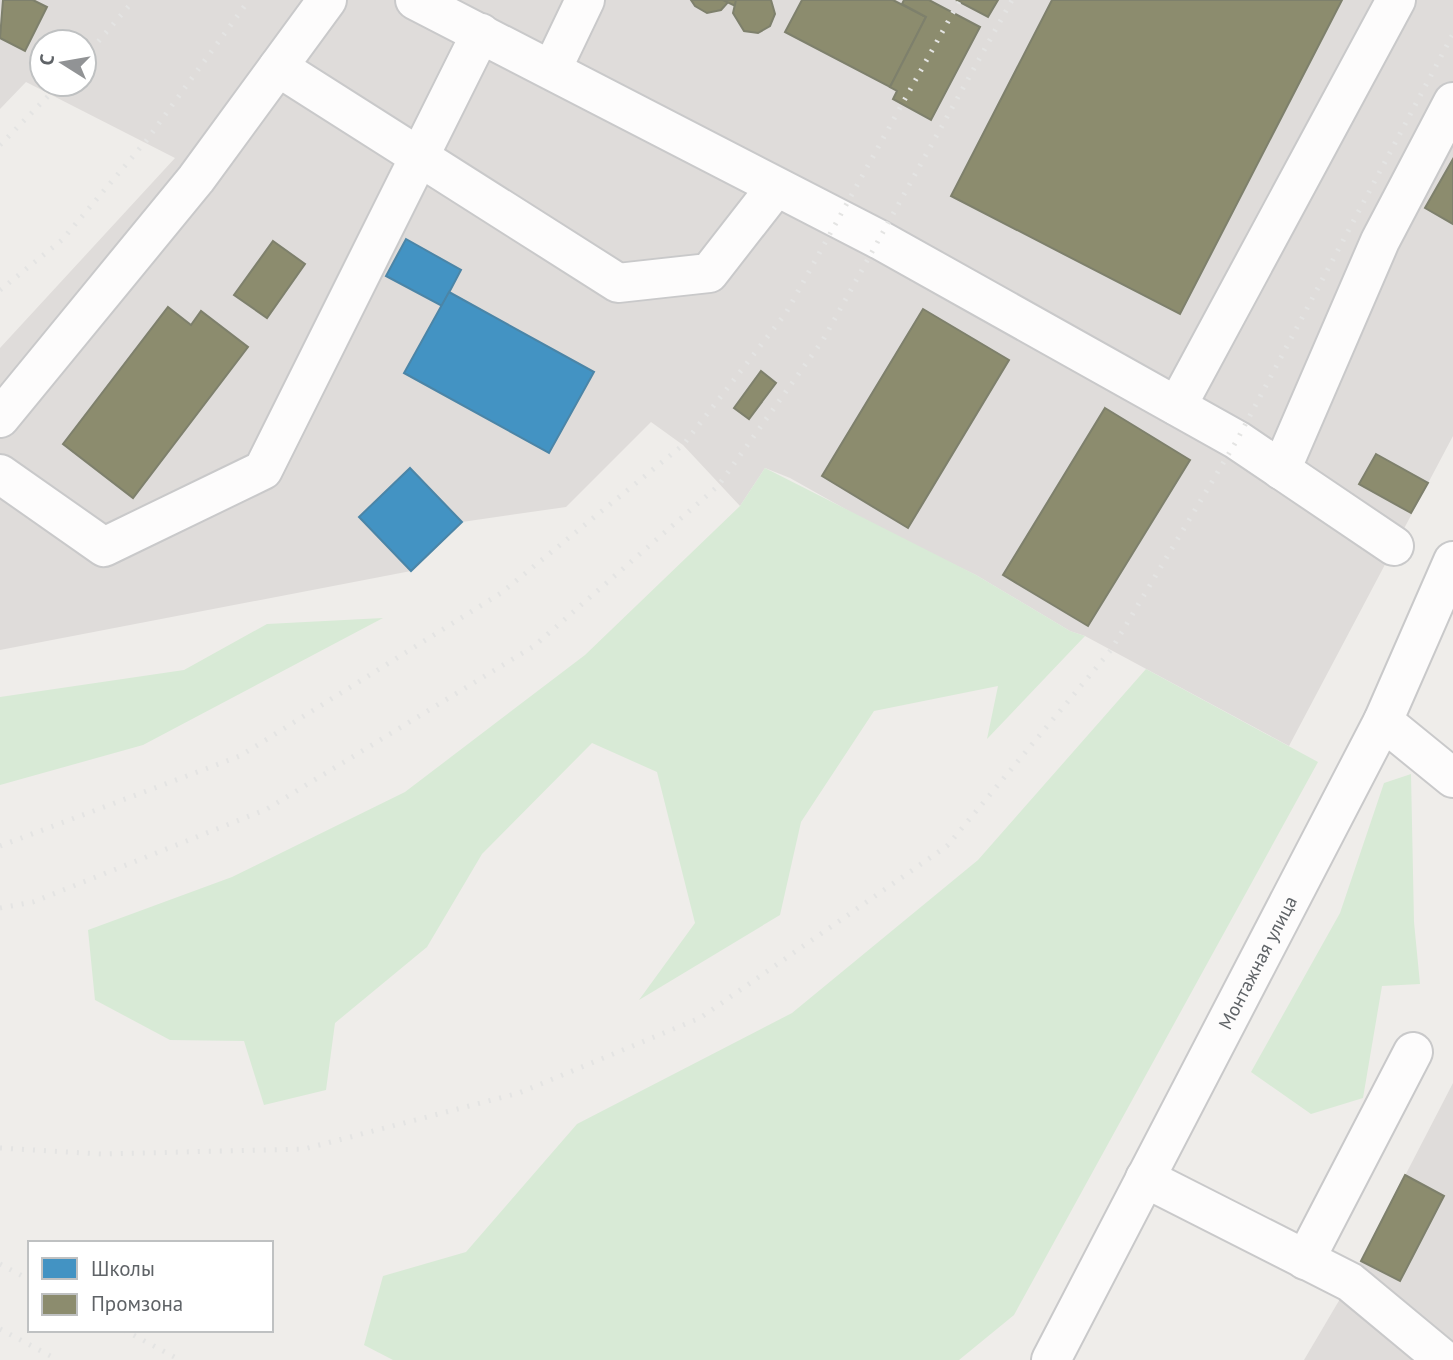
<svg xmlns="http://www.w3.org/2000/svg" width="1453" height="1360" viewBox="0 0 1453 1360" font-family="'PT Sans',sans-serif">
  <style>
    .industrial { fill: #dfdcda; fill-rule: evenodd }
    .green { fill: #d8ead6 }
    .schools { fill: #4393c3; stroke: #4b85a7; stroke-width: 2 }
    .industry { fill: #8c8c6e; stroke: #7e806c; stroke-width: 2 }
    .lines { fill: none; stroke-linecap: round; stroke-linejoin: round }
    .minor-casing { stroke: #c9c9ca; stroke-width: 42 }
    .minor { stroke: #fdfcfc; stroke-width: 38 }
    .rail { stroke: #e4e4e3; stroke-width: 5; stroke-dasharray: 2 9; stroke-linecap: butt }
    .labels { text-anchor: middle; stroke-width: 7; stroke-linejoin: round; paint-order: stroke }
    .street-label { font-size: 19px; fill: #5f6367; stroke: #fff }
  </style>
  <rect width="100%" height="100%" fill="#efedea"/>
  <g class="industrial">
    <path d="M0,0H1453V436L1289,746L1085,636L1070,631L976,575L888,533L790,478L765,468L740,506L683,445L651,422L566,507L462,522L411,571L0,650V348L175,158L26,82L0,109ZM42,42H84V84H42Z"/>
    <path d="M1453,1083V1360H1304L1350,1282Z"/>
  </g>
  <g class="green">
    <path d="M765,468L976,575L1070,631L1085,636L987,739L998,686L874,711L801,822L780,915L639,1000L695,923L657,772L592,743L482,854L427,947L335,1023L326,1090L264,1105L244,1041L170,1040L95,1000L88,930L232,877L405,792L585,655L740,506Z"/>
    <path d="M383,618L143,745L0,785V697L184,670L267,624Z"/>
    <path d="M1146,669L1318,762L1014,1315L959,1360H393L364,1345L383,1276L466,1252L577,1124L792,1013L978,860Z"/>
    <path d="M1411,774L1414,922L1420,984L1382,986L1363,1098L1311,1114L1251,1072L1340,913L1384,783Z"/>
  </g>
  <g class="schools">
    <path d="M406,239L461,270L442,306L386,276Z"/>
    <path d="M449,292L594,372L549,453L404,373Z"/>
    <path d="M410,468L462,522L411,571L359,517Z"/>
  </g>
  <g class="industry">
    <path d="M3,0H33L47,7L25,51L0,38Z"/>
    <path d="M691,0H730L721,10L707,13L695,6Z"/>
    <path d="M723,0H759L752,14Z"/>
    <path d="M736,0H771L775,14L770,26L758,33L744,31L733,13Z"/>
    <path d="M802,0H893L926,17L890,87L785,32Z"/>
    <path d="M904,0H929L980,27L931,120L893,99L897,91L890,87L926,17L902,4Z"/>
    <path d="M956,0H998L988,17Z"/>
    <path d="M1052,0H1342L1180,314L951,196Z"/>
    <path d="M1453,159V224L1425,208Z"/>
    <path d="M273,241L305,264L267,318L234,295Z"/>
    <path d="M168,307L191,325L201,311L248,347L133,498L63,444Z"/>
    <path d="M923,309L1009,360L908,528L822,476Z"/>
    <path d="M761,371L776,383L749,419L734,408Z"/>
    <path d="M1105,408L1190,460L1088,626L1003,575Z"/>
    <path d="M1376,454L1428,483L1411,513L1359,484Z"/>
    <path d="M1405,1175L1444,1196L1400,1281L1361,1261Z"/>
  </g>
  <g class="lines">
    <g class="minor-casing">
      <g id="minor">
        <path d="M415,0L880,240L1237,440L1394,546"/>
        <path d="M278,67L618,283L709,273L776,187"/>
        <path d="M552,69L585,0"/>
        <path d="M1177,406L1396,0"/>
        <path d="M0,418L196,179L327,0"/>
        <path d="M1281,470L1380,241L1453,102"/>
        <path d="M0,474L104,547L263,470L481,33"/>
        <path d="M1383,721L1453,778"/>
        <path d="M1145,1178L1350,1282L1444,1360"/>
        <path d="M1305,1260L1413,1052"/>
        <path id="s1" d="M1051,1360L1383,721L1453,561"/>
      </g>
    </g>
    <use href="#minor" class="minor"/>
    <g class="rail">
      <path d="M84,58L134,0"/>
      <path d="M0,145L60,84"/>
      <path d="M0,290L62,240L146,141L249,0"/>
      <path d="M0,846L240,756L501,593L683,445L786,313L960,0"/>
      <path d="M0,908L33,902L267,809L534,646L718,486L823,340L1012,0"/>
      <path d="M0,1148L101,1154L304,1149L519,1093L700,1018L947,846L1111,650L1237,440L1453,34"/>
      <path d="M0,1264L30,1280"/>
      <path d="M0,1329L58,1360"/>
      <path d="M124,1330L180,1360"/>
    </g>
  </g>
  <g class="labels">
    <g class="street-label">
      <text dy="7" stroke="none"><textPath href="#s1" startOffset="448">Монтажная улица</textPath></text>
    </g>
  </g>
  <rect x="28" y="1241" width="245" height="91" fill="#ffffff" stroke="#bfc1c2" stroke-width="2"/>
  <rect x="42" y="1258" width="35" height="21" fill="#4393c3" stroke="#bfc1c2" stroke-width="2"/>
  <text x="91" y="1276" font-size="21" fill="#5f6367">Школы</text>
  <rect x="42" y="1294" width="35" height="21" fill="#8c8c6e" stroke="#bfc1c2" stroke-width="2"/>
  <text x="91" y="1311" font-size="21" fill="#5f6367">Промзона</text>
  <g transform="translate(63 63) rotate(281)"><circle r="33" fill="#ffffff" stroke="#bfc1c2" stroke-width="2"/>
  <path d="M0-5L12 26L0 18L-12 26Z" fill="#919395"/>
  <text y="-10" font-size="19" font-weight="bold" text-anchor="middle" fill="#5f6367">С</text>
  </g>
</svg>
